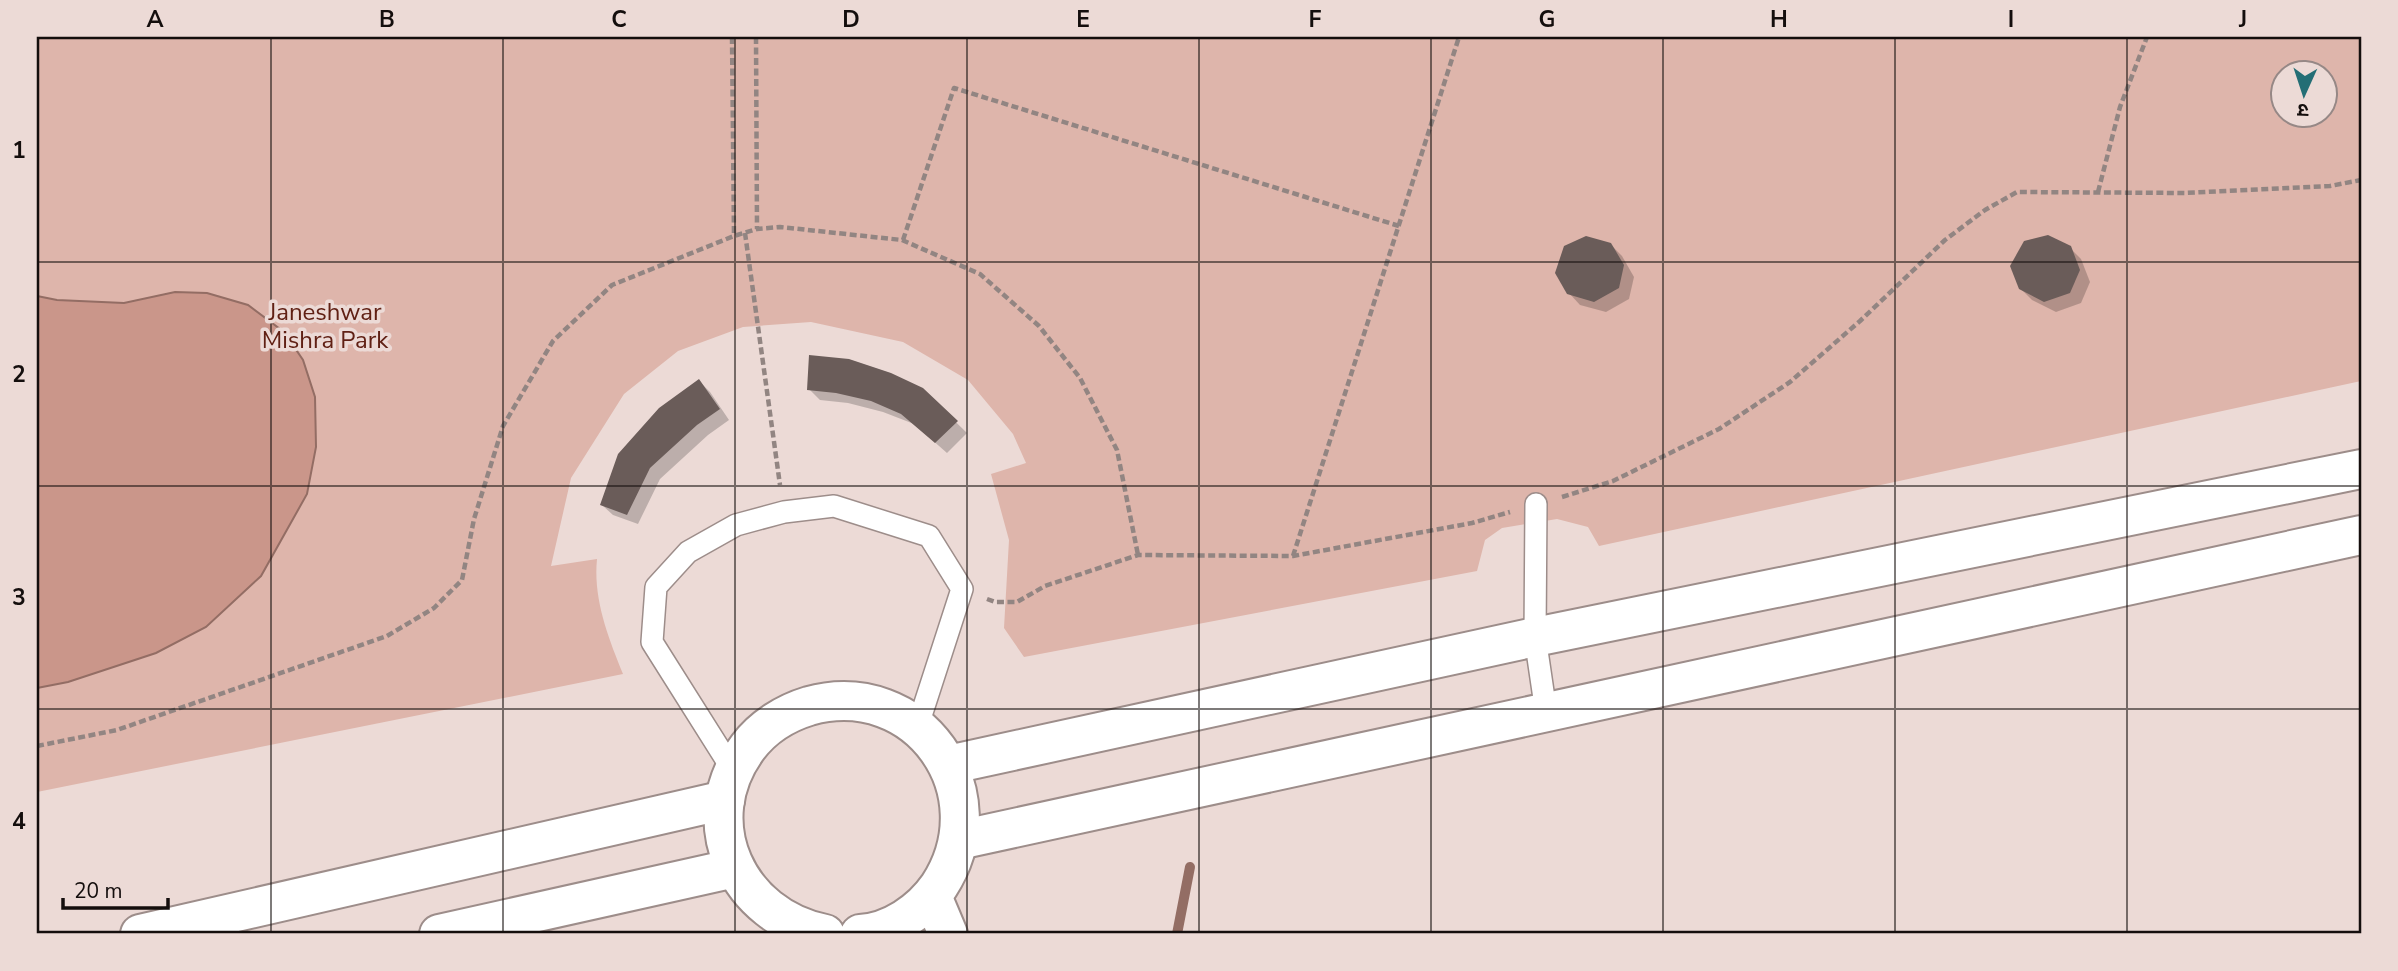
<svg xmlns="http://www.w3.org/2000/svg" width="2398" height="971" viewBox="0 0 2398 971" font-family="'Nunito Sans','Noto Sans Devanagari',sans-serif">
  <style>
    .green { fill: #deb5ab; fill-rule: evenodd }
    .water { fill: #ca968a; stroke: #936d64; stroke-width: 2 }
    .shadow { fill: #0003 }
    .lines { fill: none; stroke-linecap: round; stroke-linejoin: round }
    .stream { stroke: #936d64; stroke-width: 10 }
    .building { fill: #6a5c59 }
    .service-casing { stroke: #9d8d8a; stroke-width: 24 }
    .tertiary-casing { stroke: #9d8d8a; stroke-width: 42 }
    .path { stroke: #928582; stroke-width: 4.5; stroke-dasharray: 7 3.5; stroke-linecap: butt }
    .service { stroke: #fff; stroke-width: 21 }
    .tertiary { stroke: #fff; stroke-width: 38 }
    .grid { fill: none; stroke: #140e0d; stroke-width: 2; stroke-opacity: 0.55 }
    .labels { text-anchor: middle; stroke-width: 7; stroke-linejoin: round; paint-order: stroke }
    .park-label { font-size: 24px; fill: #602014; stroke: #ecdad6 }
    .neatline { fill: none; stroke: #140e0d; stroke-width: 2.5 }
    .grid-label { font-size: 23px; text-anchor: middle; font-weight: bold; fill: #140e0d }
  </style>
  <rect width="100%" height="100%" fill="#ecdad6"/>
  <path class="green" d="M37,37H2361V381L1599,546L1588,527L1557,519L1502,528L1485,540L1477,571L1024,657L1004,628L1009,540L991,474L1026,463L1013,434L968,380L903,342L811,322L743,327L678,351L624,394L571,478L551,566L597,559C593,599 608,637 623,674L37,792ZM2282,74H2324V116H2282Z"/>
  <path class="water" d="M175,292L207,293L248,305L284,332L303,360L315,397L316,447L307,494L261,576L206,627L156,653L68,682L37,688V296L57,300L124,303Z"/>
  <g class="shadow">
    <path d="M1610,244L1622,256L1634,277L1629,299L1606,312L1580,305L1569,293Z"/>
    <path d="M2070,248L2081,259L2090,282L2081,303L2056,312L2032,300L2020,288Z"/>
    <path d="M699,381L710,392L729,420L708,435L660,479L638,524L613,515L602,505Z"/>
    <path d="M809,389H922L967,433L947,453L914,424L883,412L848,403L820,400Z"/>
  </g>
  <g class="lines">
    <path class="stream" d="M1177,934L1190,867"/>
  </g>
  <g class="building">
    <path d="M2048,235L2071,246L2080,270L2070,293L2044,302L2019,289L2010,266L2024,241Z"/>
    <path d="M1586,236L1611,243L1624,265L1619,288L1594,302L1567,294L1555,273L1564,246Z"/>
    <path d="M809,355L849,359L891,373L923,388L958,421L935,443L901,414L871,401L836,393L807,390Z"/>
    <path d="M699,379L720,409L697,425L650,468L627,515L600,505L618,454L659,408Z"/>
  </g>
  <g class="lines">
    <g class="service-casing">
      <g id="service">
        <path d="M1536,504L1535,637L1546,712"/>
        <path d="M734,772L652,642L656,587L688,552L736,525L784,512L834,506L929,536L962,589L917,728"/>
      </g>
    </g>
    <g class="tertiary-casing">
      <g id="tertiary">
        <path d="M948,765L1535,637L2361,469"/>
        <path d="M959,840L2361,535"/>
        <path d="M932,896L948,934"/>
        <path d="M140,934L725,800"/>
        <path d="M439,934L735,868"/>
        <path d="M825,934C738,917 692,822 748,747C763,727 786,713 809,706C918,676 1000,792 939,886C921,912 891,932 860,934"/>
      </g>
    </g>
    <g class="path">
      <path d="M732,37L734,236"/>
      <path d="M756,37L757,229"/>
      <path d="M2098,192L2120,107L2147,37"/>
      <path d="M745,233L780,485"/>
      <path d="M903,240L954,88L1399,226"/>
      <path d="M1562,497L1613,481L1719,429L1790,382L1860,321L1945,240L1985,210L2017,192L2185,193L2330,186L2361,180"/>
      <path d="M1293,556L1459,37"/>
      <path d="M987,599L995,602H1017L1045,586L1138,555L1293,556L1472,523L1510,512"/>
      <path d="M37,746L117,730L387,636L434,608L462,580L474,519L503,426L553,341L612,285L734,236L757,229L780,227L902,240L980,274L1039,326L1080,378L1117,450L1138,555"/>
    </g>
    <use href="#service" class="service"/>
    <use href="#tertiary" class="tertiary"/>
  </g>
  <path class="grid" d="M271,37V934M503,37V934M735,37V934M967,37V934M1199,37V934M1431,37V934M1663,37V934M1895,37V934M2127,37V934M37,262H2361M37,486H2361M37,709H2361"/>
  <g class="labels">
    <g class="park-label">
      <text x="325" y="320">Janeshwar<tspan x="325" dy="28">Mishra Park</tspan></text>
    </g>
  </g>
  <rect width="2398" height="971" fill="none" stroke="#ecdad6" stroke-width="77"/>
  <g transform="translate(2304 94) rotate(183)"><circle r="33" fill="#ecdad6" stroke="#968886" stroke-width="2"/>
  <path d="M0-5L12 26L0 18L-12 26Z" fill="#246e75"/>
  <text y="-10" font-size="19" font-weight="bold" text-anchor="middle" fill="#140e0d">उ</text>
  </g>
  <path d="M63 898v10h105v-10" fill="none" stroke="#140e0d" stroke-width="3.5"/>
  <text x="74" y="898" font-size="21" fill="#140e0d" stroke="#ecdad6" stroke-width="5" paint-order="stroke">20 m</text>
  <rect x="38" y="38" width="2322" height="894" class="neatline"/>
  <g class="grid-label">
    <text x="155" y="27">A</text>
    <text x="387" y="27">B</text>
    <text x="619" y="27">C</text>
    <text x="851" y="27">D</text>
    <text x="1083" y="27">E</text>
    <text x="1315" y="27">F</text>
    <text x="1547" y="27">G</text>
    <text x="1779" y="27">H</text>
    <text x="2011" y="27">I</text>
    <text x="2243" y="27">J</text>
    <text x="19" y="158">1</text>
    <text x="19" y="382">2</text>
    <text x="19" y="605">3</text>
    <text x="19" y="829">4</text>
  </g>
</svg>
